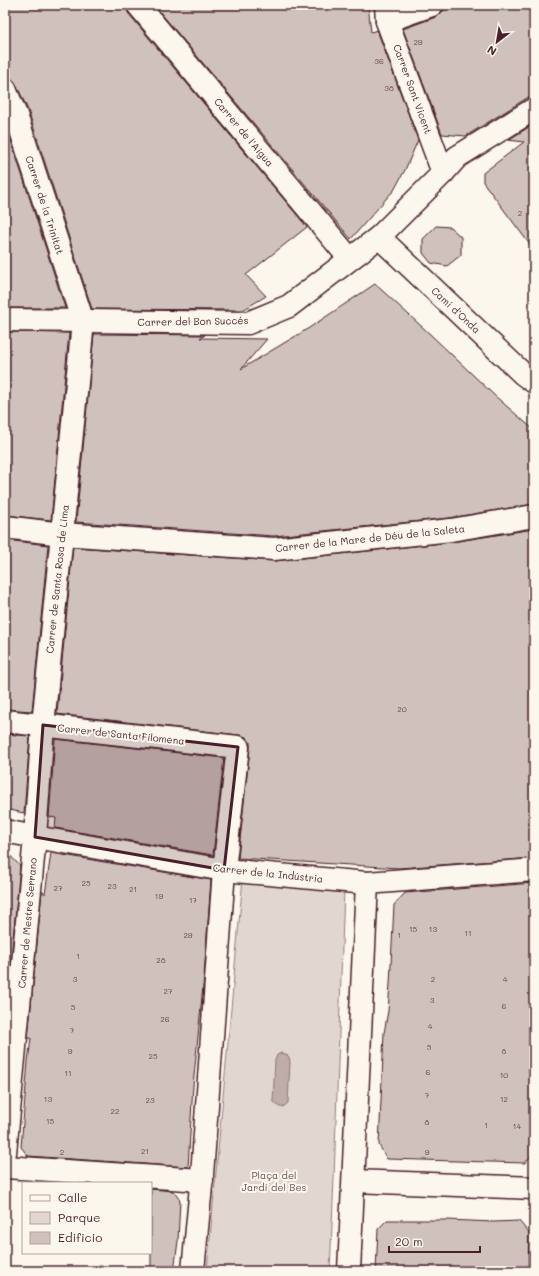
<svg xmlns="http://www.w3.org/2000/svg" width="539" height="1276" viewBox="0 0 539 1276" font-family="Mali,sans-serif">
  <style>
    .green { fill: #e2d7d0; stroke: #967b7e }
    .water { fill: #bfadaa; stroke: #907477 }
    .building { fill: #cfc2bc; stroke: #4a1f2b }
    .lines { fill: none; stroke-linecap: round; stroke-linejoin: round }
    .street-casing { stroke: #4a1f2b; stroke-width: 25 }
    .street { stroke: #fbf7ec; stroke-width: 22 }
    .marked { fill: #4a1f2b; fill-opacity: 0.2; stroke: #4a1f2b; stroke-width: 3; stroke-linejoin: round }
    .labels { text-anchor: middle; stroke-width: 4; stroke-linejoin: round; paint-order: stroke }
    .number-label { font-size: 8px; fill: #6b484f }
    .street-label { font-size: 10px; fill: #4a1f2b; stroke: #fbf7ec }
    .park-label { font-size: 10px; fill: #704d54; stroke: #fbf7ec }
  </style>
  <rect width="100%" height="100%" fill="#fbf7ec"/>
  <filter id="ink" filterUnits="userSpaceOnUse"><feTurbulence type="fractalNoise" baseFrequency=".025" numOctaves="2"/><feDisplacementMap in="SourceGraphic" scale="8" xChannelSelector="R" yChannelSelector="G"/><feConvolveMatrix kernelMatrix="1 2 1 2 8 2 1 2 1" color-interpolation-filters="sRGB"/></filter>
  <g filter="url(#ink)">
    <path class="green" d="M243,878L344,889L334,1178L330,1271H207Z"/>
    <path class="water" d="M281,1053L286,1054L289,1057L290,1062L288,1103L283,1107H279L273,1101L275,1060L277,1055Z"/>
    <g class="building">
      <path d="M5,5H126L128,13L307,227L246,275L266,296L243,310L92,309L28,110L16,84L12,79L5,77Z"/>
      <path d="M154,5H368L371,32L377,30L418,140L405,170L393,192H392L351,239Z"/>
      <path d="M458,5H534V97L527,98L466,136L442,134L403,29L436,17L441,13L443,11Z"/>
      <path d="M5,122L65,308H5Z"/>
      <path d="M534,124V250L483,182V173L524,142L508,140Z"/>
      <path d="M436,226L450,227L461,237V255L447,266L431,263L423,253V239Z"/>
      <path d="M375,284L431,335L495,396L534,430V504L449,518L274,536L76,522L94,334L205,335L200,338L267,339L241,369L309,328Z"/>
      <path d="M5,332L69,333L51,520L5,515Z"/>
      <path d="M534,529V858L399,868L238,858L250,748V742L246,737L239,735L57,714L73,547L275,561L452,542Z"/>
      <path d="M5,540L48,545L32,711L5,709Z"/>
      <path d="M5,734L30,736L24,813L5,809Z"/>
      <path d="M55,739L224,758L213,855L55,828L56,818L49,817Z"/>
      <path d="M5,850L20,866L5,1021Z"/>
      <path d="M51,853L211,880L204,976L193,1086L188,1167L28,1156L21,1147L28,1061L31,1038H28L42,891L45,894Z"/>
      <path d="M534,883V1152L525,1163L387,1159L379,1145L384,1033L388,1011L390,984L394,905L405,893Z"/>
      <path d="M151,1189L173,1191L180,1200L178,1241L174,1271H151Z"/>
      <path d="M387,1220H447L494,1222L519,1221L529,1233L528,1271H376L378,1229Z"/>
    </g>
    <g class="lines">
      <g class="street-casing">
        <g id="street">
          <path d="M138,5L350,259"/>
          <path d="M386,5L387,21L443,173"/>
          <path d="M387,21L432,5"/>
          <path d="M5,89L16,115L83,322L43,725L35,837L5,1153"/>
          <path d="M379,237L523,374L534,382"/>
          <path d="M5,320L248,323L289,306L379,237L443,173L457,157L534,109"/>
          <path d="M5,527L62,534L274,549L451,530L534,516"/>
          <path d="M5,721L238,747L224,870L202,1175L193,1271"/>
          <path d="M5,831L35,837L224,870L367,883L534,870"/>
          <path d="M5,1167L202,1180"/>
          <path d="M354,1181L534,1188"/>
          <path d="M349,1271L367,883"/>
        </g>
      </g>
      <use href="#street" class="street"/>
    </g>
  </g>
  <path class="marked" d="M43,725L238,747L224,870L35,837Z"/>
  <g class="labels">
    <g class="number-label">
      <text x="418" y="45">29</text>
      <text x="379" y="64">36</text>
      <text x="389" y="91">38</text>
      <text x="520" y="216">2</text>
      <text x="402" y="712">20</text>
      <text x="86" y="886">25</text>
      <text x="112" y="889">23</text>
      <text x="58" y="891">27</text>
      <text x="133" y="892">21</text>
      <text x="159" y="899">19</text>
      <text x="193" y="903">17</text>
      <text x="413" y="932">15</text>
      <text x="433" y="932">13</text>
      <text x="468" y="936">11</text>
      <text x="188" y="938">29</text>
      <text x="399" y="938">1</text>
      <text x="78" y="959">1</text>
      <text x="161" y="963">28</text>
      <text x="75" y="982">3</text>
      <text x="433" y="982">2</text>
      <text x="505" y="982">4</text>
      <text x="168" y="994">27</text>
      <text x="432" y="1003">3</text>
      <text x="504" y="1009">6</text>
      <text x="73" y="1010">5</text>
      <text x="165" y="1022">26</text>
      <text x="430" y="1029">4</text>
      <text x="72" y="1033">7</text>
      <text x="429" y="1050">5</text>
      <text x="70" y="1054">9</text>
      <text x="504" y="1054">8</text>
      <text x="153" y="1059">25</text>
      <text x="428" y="1075">6</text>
      <text x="68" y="1076">11</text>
      <text x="504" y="1078">10</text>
      <text x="427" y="1098">7</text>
      <text x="48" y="1102">13</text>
      <text x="504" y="1102">12</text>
      <text x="150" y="1103">23</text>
      <text x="115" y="1114">22</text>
      <text x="50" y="1124">15</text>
      <text x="427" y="1125">8</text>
      <text x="486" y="1128">1</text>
      <text x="517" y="1129">14</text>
      <text x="145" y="1154">21</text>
      <text x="62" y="1155">2</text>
      <text x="427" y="1155">9</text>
    </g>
    <g class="street-label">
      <text transform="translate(413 89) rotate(70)" y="4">Carrer Sant Vicent</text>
      <text transform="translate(244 132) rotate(50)" y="4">Carrer de l'Aigua</text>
      <text transform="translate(45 205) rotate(72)" y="4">Carrer de la Trinitat</text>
      <text transform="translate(456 310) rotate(43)" y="4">Camí d'Onda</text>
      <text transform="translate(193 321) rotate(-1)" y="4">Carrer del Bon Succés</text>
      <text transform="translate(370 538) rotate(-6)" y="4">Carrer de la Mare de Déu de la Saleta</text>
      <text transform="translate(57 579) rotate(-84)" y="4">Carrer de Santa Rosa de Lima</text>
      <text transform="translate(121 734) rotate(6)" y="4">Carrer de Santa Filomena</text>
      <text transform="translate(268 873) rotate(6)" y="4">Carrer de la Indústria</text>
      <text transform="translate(27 923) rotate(-85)" y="4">Carrer de Mestre Serrano</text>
    </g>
    <g class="park-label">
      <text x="274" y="1179">Plaça del<tspan x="274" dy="12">Jardí del Bes</tspan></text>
    </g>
  </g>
  <rect width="539" height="1276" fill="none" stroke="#fbf7ec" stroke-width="20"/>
  <rect x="10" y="10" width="519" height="1256" fill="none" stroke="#4a1f2b" stroke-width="1.5" filter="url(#ink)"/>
  <rect x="22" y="1182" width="130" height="72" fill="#fbf7ec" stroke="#b4a19f"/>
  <rect x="30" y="1195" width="20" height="6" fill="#fbf7ec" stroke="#b4a19f"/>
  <text x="58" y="1202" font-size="12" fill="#4a1f2b">Calle</text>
  <rect x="30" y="1212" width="20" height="12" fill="#e2d7d0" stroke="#b4a19f"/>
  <text x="58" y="1222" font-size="12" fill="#4a1f2b">Parque</text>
  <rect x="30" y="1232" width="20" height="12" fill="#cfc2bc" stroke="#b4a19f"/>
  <text x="58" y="1242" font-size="12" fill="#4a1f2b">Edificio</text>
  <g transform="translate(497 42) rotate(211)" stroke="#fbf7ec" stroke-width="3" paint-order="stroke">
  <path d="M0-3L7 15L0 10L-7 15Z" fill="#4a1f2b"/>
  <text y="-6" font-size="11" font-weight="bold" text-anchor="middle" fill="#4a1f2b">N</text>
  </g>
  <path d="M389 1246v6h91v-6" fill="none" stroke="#4a1f2b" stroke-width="2"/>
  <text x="395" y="1246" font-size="12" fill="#4a1f2b" stroke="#fbf7ec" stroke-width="3" paint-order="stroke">20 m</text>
</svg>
